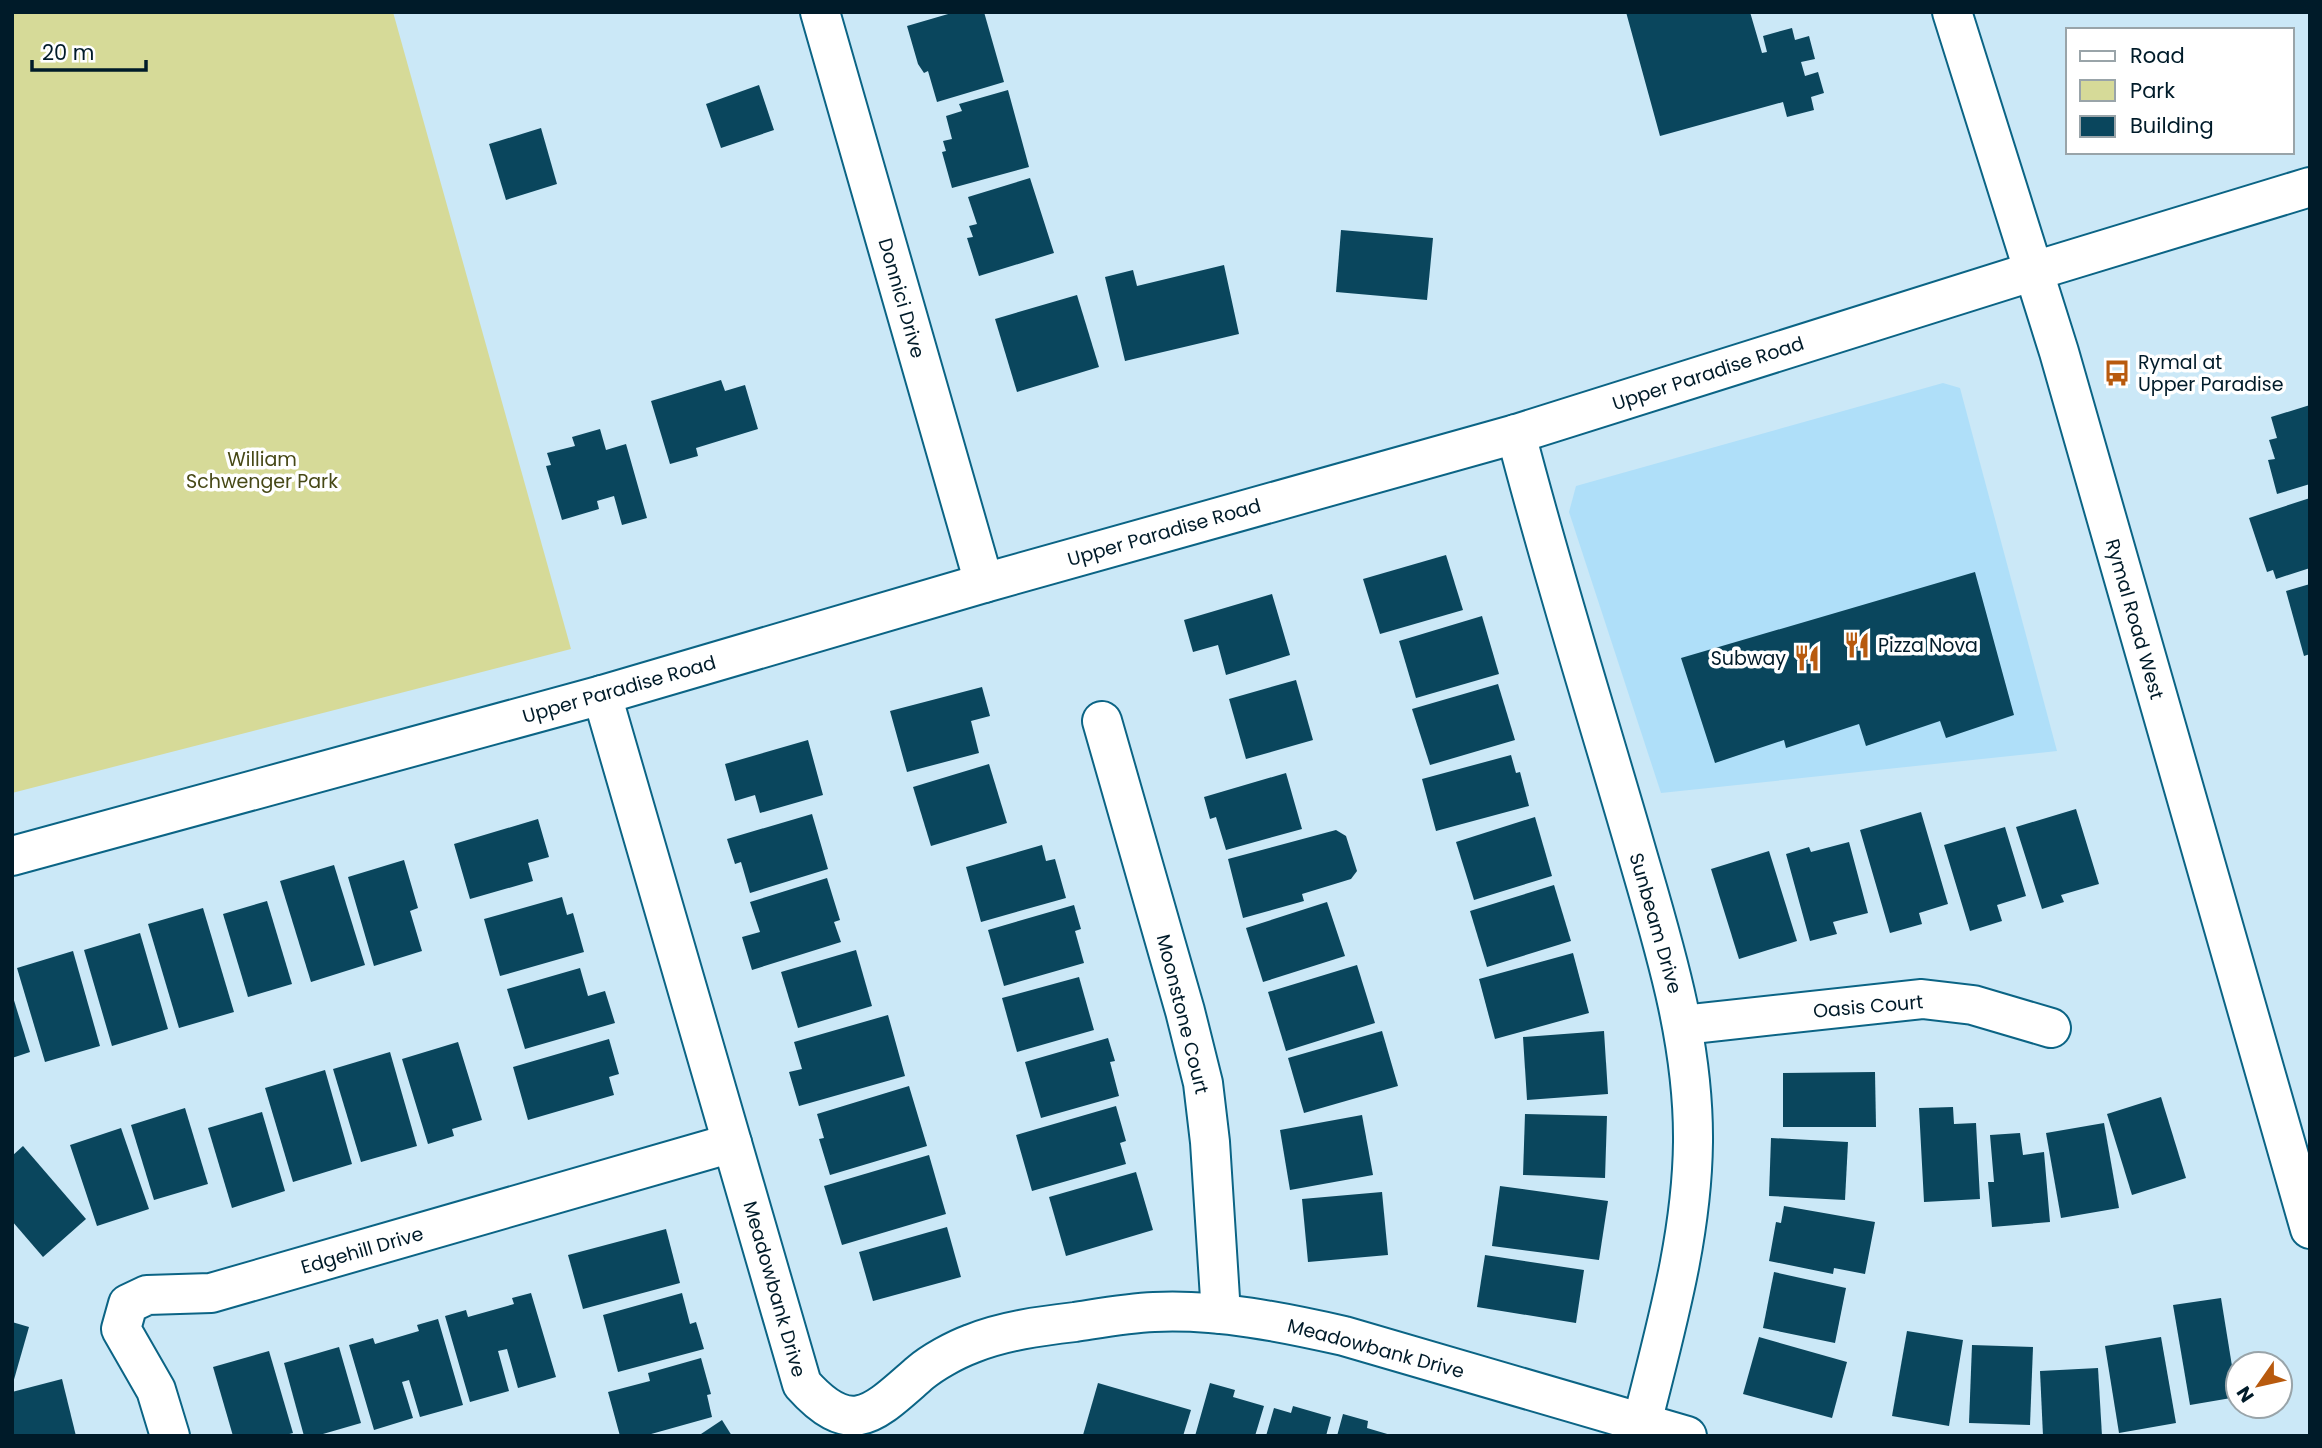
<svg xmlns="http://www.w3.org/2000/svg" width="2322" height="1448" viewBox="0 0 2322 1448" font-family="Poppins,sans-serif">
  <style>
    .built { fill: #afdff9 }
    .green { fill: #d6da98 }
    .building { fill: #0a465d }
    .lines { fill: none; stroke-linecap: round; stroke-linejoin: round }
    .street-casing { stroke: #0b6485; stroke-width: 42 }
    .secondary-casing { stroke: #0b6485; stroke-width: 42 }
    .street { stroke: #fff; stroke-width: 38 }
    .secondary { stroke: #fff; stroke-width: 38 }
    .labels { text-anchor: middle; stroke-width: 7; stroke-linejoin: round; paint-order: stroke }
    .street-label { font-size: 19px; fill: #001b29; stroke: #fff }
    .poi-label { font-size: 19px; fill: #001b29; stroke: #fff; text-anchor: start }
    .park-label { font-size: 19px; fill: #464816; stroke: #fff }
  </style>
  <rect width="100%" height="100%" fill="#cbe8f7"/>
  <path class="built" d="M1943,383L1960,388L2057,751L1661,793L1569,512L1576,486Z"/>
  <path class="green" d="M12,12H393L571,649L12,793Z"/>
  <g class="building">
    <path d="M955,12H984L1004,82L937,102L928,71L924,73L918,64L907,26Z"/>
    <path d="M1626,12H1750L1762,53L1767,52L1763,36L1792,28L1795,40L1809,36L1815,59L1801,62L1805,76L1818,72L1824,93L1811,97L1814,110L1787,117L1783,102L1660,136Z"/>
    <path d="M759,85L774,130L721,148L706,104Z"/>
    <path d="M1008,90L1029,167L952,188L942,152L946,151L943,141L952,139L946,116L962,111L959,104Z"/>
    <path d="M541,128L557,184L506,200L489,144Z"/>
    <path d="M1030,178L1054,253L979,276L967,238L973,237L969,226L977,224L968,197Z"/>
    <path d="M1341,230L1433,238L1427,300L1336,292Z"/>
    <path d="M1224,265L1239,334L1125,361L1105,277L1133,270L1137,286Z"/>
    <path d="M1077,295L1099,367L1017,392L995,319Z"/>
    <path d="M721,380L725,391L745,385L758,429L696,448L698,456L670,464L651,401Z"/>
    <path d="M2310,405V484L2277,494L2268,460L2275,459L2269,440L2277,438L2271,417Z"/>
    <path d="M600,429L606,450L626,444L647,518L622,525L614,496L597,501L599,509L562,520L546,466L551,465L547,453L575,446L572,437Z"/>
    <path d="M2310,498V568L2276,579L2273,570L2267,572L2249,518Z"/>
    <path d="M1446,555L1463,610L1380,634L1363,579Z"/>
    <path d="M1975,572L2014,715L1946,738L1940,721L1866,746L1859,724L1786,748L1784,740L1715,763L1681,658Z"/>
    <path d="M2310,584V654L2304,656L2286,591Z"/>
    <path d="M1272,594L1290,655L1226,675L1218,645L1193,652L1184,620Z"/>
    <path d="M1482,616L1499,674L1416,698L1399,641Z"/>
    <path d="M1296,680L1313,740L1246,759L1229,699Z"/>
    <path d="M1498,684L1515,740L1430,765L1412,709Z"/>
    <path d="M982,687L990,716L971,721L979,753L907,772L890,711Z"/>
    <path d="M808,740L823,795L760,813L755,795L735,801L725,764Z"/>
    <path d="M1511,755L1516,773L1520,772L1529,806L1436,831L1422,779Z"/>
    <path d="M989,764L1007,823L931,846L913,787Z"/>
    <path d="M1286,773L1302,829L1226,850L1216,817L1210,819L1204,797Z"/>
    <path d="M2076,809L2099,884L2061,895L2064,902L2042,909L2016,827Z"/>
    <path d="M1921,812L1948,904L1919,913L1922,924L1890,933L1860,830Z"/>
    <path d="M812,814L828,869L750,893L741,862L735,864L727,839Z"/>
    <path d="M1535,817L1552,876L1474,900L1456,842Z"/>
    <path d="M538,819L549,857L528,863L533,881L470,899L454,844Z"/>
    <path d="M2005,827L2026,896L1997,905L2002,921L1970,931L1944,845Z"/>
    <path d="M1336,830L1346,836L1357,871L1351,879L1302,894L1304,901L1243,918L1228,859Z"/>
    <path d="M1849,842L1868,913L1833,922L1837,934L1810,941L1786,854L1809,847L1811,852Z"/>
    <path d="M1042,845L1046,861L1055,859L1066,898L981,922L966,867Z"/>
    <path d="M1769,851L1797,941L1739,959L1711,869Z"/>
    <path d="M404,860L418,908L410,911L422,951L374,966L348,877Z"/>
    <path d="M334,865L365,965L311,982L280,881Z"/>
    <path d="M827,878L840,920L834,922L841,942L752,970L742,937L760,932L750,902Z"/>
    <path d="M1554,885L1571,941L1487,967L1470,911Z"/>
    <path d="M562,897L567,915L573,913L584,952L500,976L484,919Z"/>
    <path d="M267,901L292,984L248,997L223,914Z"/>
    <path d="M1327,902L1345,956L1263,982L1246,928Z"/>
    <path d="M1074,905L1081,929L1075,931L1084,963L1004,986L988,930Z"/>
    <path d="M203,908L234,1012L179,1028L148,924Z"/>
    <path d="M140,933L168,1029L112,1046L84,950Z"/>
    <path d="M856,950L872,1006L798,1028L781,972Z"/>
    <path d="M73,951L100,1046L45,1062L17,968Z"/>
    <path d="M1573,953L1589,1013L1495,1039L1479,979Z"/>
    <path d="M1357,965L1375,1023L1286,1051L1268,992Z"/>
    <path d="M580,968L588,996L605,991L615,1023L525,1049L507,989Z"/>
    <path d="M1079,977L1094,1030L1017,1052L1002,998Z"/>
    <path d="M12,994L30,1052L12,1058Z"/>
    <path d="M888,1015L905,1076L799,1106L789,1072L802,1069L794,1042Z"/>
    <path d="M1382,1031L1398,1086L1304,1113L1288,1058Z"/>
    <path d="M1604,1031L1608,1094L1527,1100L1523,1037Z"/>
    <path d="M1108,1038L1115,1061L1110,1062L1119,1096L1041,1118L1025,1062Z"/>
    <path d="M609,1039L619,1074L609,1077L614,1095L528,1120L513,1067Z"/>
    <path d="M458,1042L482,1120L452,1129L454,1136L428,1144L402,1059Z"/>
    <path d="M390,1052L417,1146L361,1162L333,1069Z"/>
    <path d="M325,1070L352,1164L293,1182L265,1088Z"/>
    <path d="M1875,1072L1876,1127H1783V1073Z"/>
    <path d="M909,1086L927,1146L830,1175L819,1139L824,1138L817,1114Z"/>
    <path d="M2161,1097L2186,1178L2132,1195L2107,1114Z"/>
    <path d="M1116,1106L1126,1141L1120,1143L1126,1164L1032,1191L1016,1135Z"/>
    <path d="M1953,1107L1954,1124L1976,1123L1980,1199L1924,1202L1919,1108Z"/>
    <path d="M185,1108L208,1184L154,1200L131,1125Z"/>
    <path d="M262,1112L285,1191L232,1208L208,1128Z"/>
    <path d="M1525,1114L1607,1116L1605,1178L1523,1175Z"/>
    <path d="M1362,1115L1373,1175L1290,1190L1280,1130Z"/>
    <path d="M2104,1123L2119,1208L2061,1218L2046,1133Z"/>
    <path d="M121,1128L149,1209L97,1226L70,1145Z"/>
    <path d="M2020,1133L2023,1155L2044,1152L2050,1222L1992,1227L1988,1182H1994L1990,1135Z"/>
    <path d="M1771,1138L1848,1142L1845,1200L1769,1196Z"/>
    <path d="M23,1146L86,1219L43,1257L12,1221V1156Z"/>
    <path d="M929,1155L946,1214L842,1245L824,1186Z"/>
    <path d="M1136,1172L1153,1230L1066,1256L1049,1197Z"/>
    <path d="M1500,1186L1608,1201L1599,1260L1492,1246Z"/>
    <path d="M1382,1192L1388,1255L1308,1262L1302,1199Z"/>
    <path d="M1784,1206L1875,1222L1865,1274L1834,1268L1833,1274L1769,1261L1776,1222L1781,1223Z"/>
    <path d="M947,1227L961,1277L873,1301L859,1252Z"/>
    <path d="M666,1229L680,1283L583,1309L568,1255Z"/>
    <path d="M1485,1255L1584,1270L1576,1323L1477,1307Z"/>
    <path d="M1774,1272L1846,1288L1835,1343L1763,1328Z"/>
    <path d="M531,1293L556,1377L518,1388L507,1349L498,1351L509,1391L470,1402L445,1316L466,1310L468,1317L514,1304L512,1298Z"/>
    <path d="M682,1293L690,1324L696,1322L704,1349L618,1372L603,1315Z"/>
    <path d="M2221,1298L2237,1397L2190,1405L2173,1305Z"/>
    <path d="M438,1319L463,1405L420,1417L409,1380L402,1382L413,1418L374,1430L349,1345L373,1338L375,1344L419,1331L417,1325Z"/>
    <path d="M12,1322L29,1327L13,1383H12Z"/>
    <path d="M1907,1331L1963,1340L1949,1426L1892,1416Z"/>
    <path d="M1759,1337L1847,1362L1832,1418L1743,1394Z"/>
    <path d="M2161,1337L2176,1423L2119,1433L2105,1346Z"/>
    <path d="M1972,1345L2033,1347L2030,1425L1969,1423Z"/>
    <path d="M339,1347L361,1423L316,1436H304L284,1363Z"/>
    <path d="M269,1351L293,1433L282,1436H233L213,1367Z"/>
    <path d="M701,1358L711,1394L707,1395L712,1417L644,1436H620L608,1392L650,1381L648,1373Z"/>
    <path d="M2098,1368L2102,1436H2043L2040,1371Z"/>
    <path d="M62,1379L76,1436H12V1392Z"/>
    <path d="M1098,1383L1191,1410L1183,1436L1083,1435Z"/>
    <path d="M1210,1383L1235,1390L1233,1397L1264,1406L1255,1436H1195Z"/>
    <path d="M1293,1406L1331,1417L1326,1436H1266L1274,1408L1291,1413Z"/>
    <path d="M1343,1414L1368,1421L1367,1428L1394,1436H1337Z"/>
    <path d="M722,1420L732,1436H698Z"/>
  </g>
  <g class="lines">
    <g class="street-casing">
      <g id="street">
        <path d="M820,12L984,583"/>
        <path d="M2034,271L2310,187"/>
        <path d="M1516,434C1551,569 1593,702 1632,836C1661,937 1694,1036 1693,1142C1692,1238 1665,1330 1642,1423"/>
        <path d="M602,695L802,1384C852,1440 874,1413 920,1373C933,1362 955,1350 971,1344C1003,1331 1040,1326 1075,1322C1101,1318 1128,1313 1154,1312C1218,1309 1282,1322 1344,1336L1687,1436"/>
        <path d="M1102,721L1185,1011L1203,1083L1210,1142L1221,1314"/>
        <path d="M1683,1025L1922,999L1973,1005L2051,1028"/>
        <path d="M170,1436L156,1390L121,1329L128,1304L147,1295L211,1293L732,1143"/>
      </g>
    </g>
    <g class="secondary-casing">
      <g id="secondary">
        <path d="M1952,12L2059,352L2310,1229"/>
        <path d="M12,856L602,695L984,583L1516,434L2034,271"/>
      </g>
    </g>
    <use href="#street" class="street"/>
    <use href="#secondary" class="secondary"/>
  </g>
  <defs>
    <g id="bus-bare" transform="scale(2.1)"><path d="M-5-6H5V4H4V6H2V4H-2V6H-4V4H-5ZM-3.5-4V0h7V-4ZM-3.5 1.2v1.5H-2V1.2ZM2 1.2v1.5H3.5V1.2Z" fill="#b85a0e" stroke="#fff" stroke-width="2.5" paint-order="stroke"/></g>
    <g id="restaurant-bare" transform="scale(2.1)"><path d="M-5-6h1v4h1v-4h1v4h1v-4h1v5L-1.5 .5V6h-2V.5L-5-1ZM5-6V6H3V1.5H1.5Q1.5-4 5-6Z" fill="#b85a0e" stroke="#fff" stroke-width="2.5" paint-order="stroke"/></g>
  </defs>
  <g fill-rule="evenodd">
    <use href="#bus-bare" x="2117" y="373"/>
    <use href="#restaurant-bare" x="1857" y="645"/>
    <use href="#restaurant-bare" x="1807" y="658"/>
  </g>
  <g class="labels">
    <g class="street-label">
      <text transform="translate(902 298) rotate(74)" y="7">Donnici Drive</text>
      <text transform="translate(1708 373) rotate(-18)" y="7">Upper Paradise Road</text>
      <text transform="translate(1164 532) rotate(-16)" y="7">Upper Paradise Road</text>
      <text transform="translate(2135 619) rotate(74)" y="7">Rymal Road West</text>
      <text transform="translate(619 689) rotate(-16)" y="7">Upper Paradise Road</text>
      <text transform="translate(1656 923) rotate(74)" y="7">Sunbeam Drive</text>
      <text transform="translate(1868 1006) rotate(-5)" y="7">Oasis Court</text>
      <text transform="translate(1183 1014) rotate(76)" y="7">Moonstone Court</text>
      <text transform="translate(362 1250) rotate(-16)" y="7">Edgehill Drive</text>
      <text transform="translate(775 1289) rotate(74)" y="7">Meadowbank Drive</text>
      <text transform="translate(1376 1348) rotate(15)" y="7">Meadowbank Drive</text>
    </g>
    <g class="poi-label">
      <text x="2138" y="369">Rymal at<tspan x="2138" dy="22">Upper Paradise</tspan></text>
      <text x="1878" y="652">Pizza Nova</text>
      <text x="1786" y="665" text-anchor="end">Subway</text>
    </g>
    <g class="park-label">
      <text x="262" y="466">William<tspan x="262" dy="22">Schwenger Park</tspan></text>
    </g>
  </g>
  <rect width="2322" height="1448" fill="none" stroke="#001b29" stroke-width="28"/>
  <rect x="2066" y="28" width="228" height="126" fill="#ffffff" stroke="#99a4a9" stroke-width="2"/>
  <rect x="2080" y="51" width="35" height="10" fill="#ffffff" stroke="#99a4a9" stroke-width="2"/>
  <text x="2130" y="63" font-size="21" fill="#001b29">Road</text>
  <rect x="2080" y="80" width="35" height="21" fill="#d6da98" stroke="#99a4a9" stroke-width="2"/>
  <text x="2130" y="98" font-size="21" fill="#001b29">Park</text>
  <rect x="2080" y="116" width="35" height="21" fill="#0a465d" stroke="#99a4a9" stroke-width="2"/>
  <text x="2130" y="133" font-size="21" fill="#001b29">Building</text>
  <g transform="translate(2259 1385) rotate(236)"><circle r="33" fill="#ffffff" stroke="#99a4a9" stroke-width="2"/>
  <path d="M0-5L12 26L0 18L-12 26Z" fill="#b85a0e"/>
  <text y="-10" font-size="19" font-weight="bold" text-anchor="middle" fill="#001b29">N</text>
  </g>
  <path d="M32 60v10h114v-10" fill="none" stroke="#001b29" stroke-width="3.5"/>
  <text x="42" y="60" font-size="21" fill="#001b29" stroke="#ffffff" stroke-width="5" paint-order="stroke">20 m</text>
</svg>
